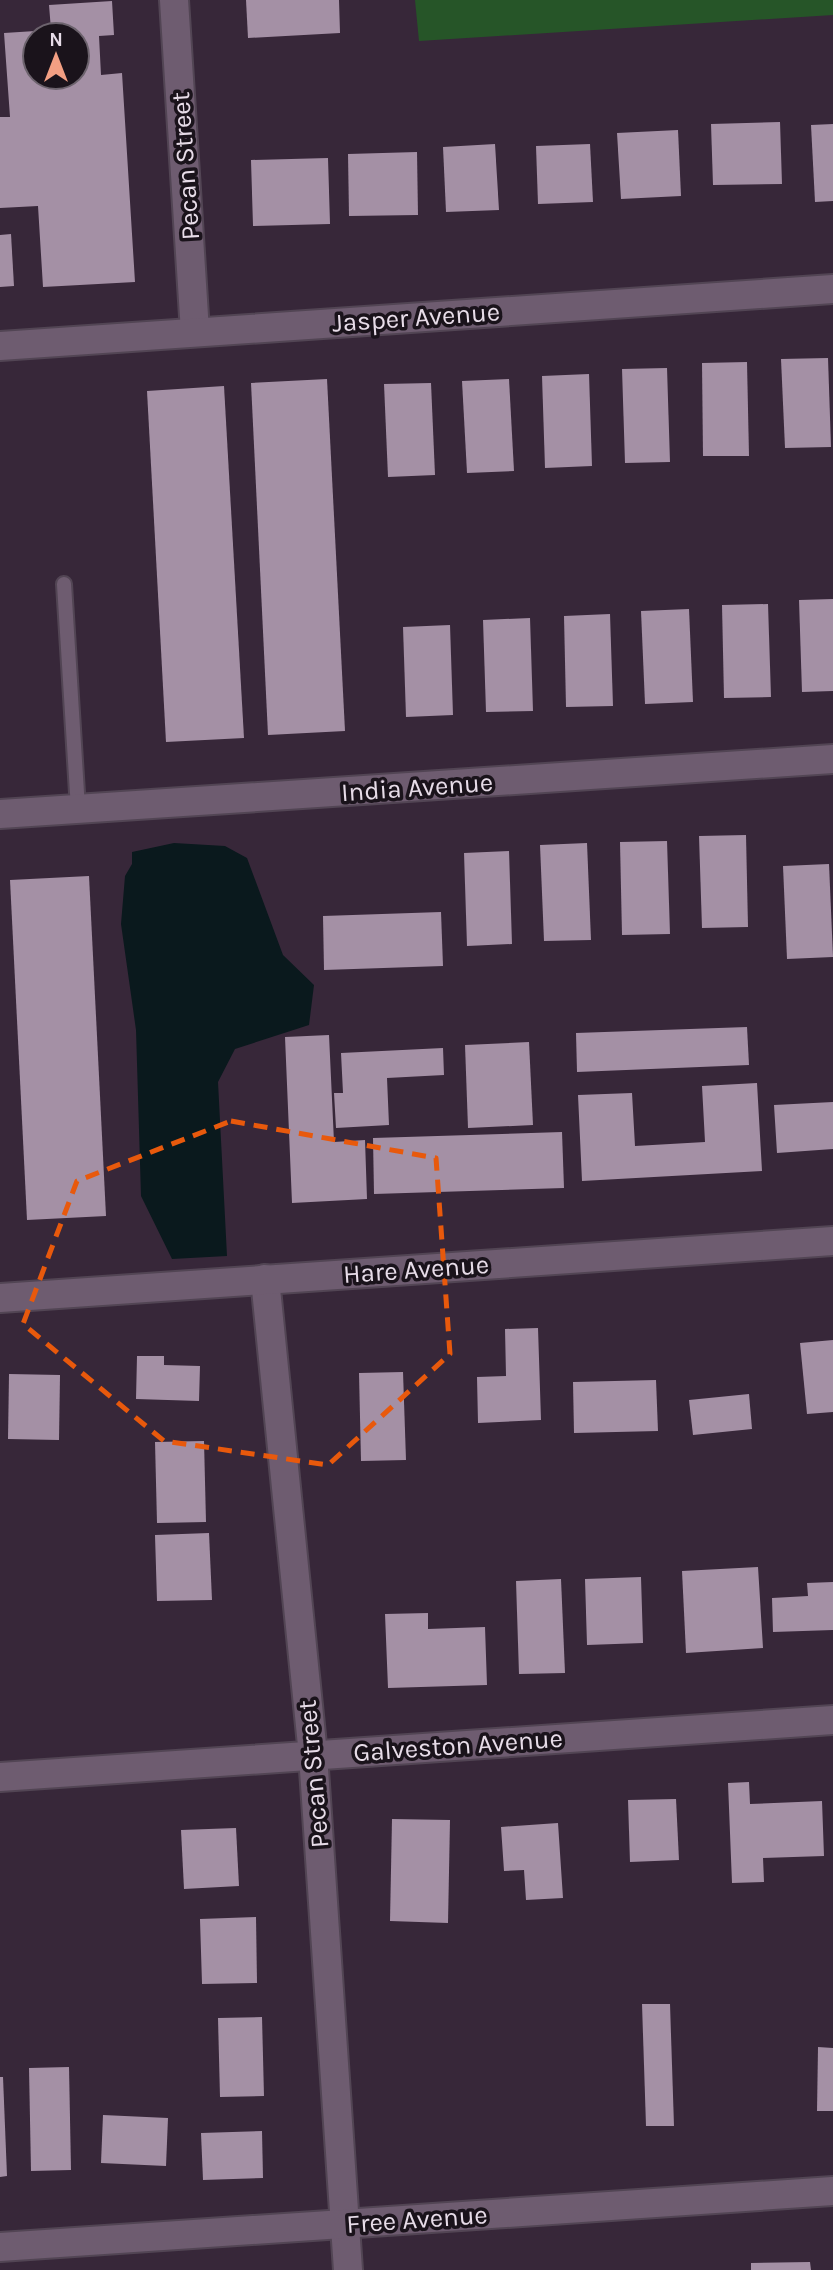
<svg xmlns="http://www.w3.org/2000/svg" width="833" height="2270" viewBox="0 0 833 2270" font-family="Karla,sans-serif">
  <style>
    .green { fill: #265528 }
    .water { fill: #0a191d }
    .building { fill: #a490a5; fill-rule: evenodd }
    .lines { fill: none; stroke-linecap: round; stroke-linejoin: round }
    .service-casing { stroke: #524554; stroke-width: 18 }
    .minor-casing { stroke: #524554; stroke-width: 32 }
    .service { stroke: #6e5c70; stroke-width: 14 }
    .minor { stroke: #6e5c70; stroke-width: 28 }
    .marked { fill: none; stroke: #e8590c; stroke-width: 5; stroke-dasharray: 14 9; stroke-linejoin: round }
    .labels { text-anchor: middle; stroke-width: 7; stroke-linejoin: round; paint-order: stroke }
    .street-label { font-size: 26px; fill: #e7dce8; stroke: #1a131b }
  </style>
  <rect width="100%" height="100%" fill="#372739"/>
  <path class="green" d="M415,0H833V15L419,41Z"/>
  <path class="water" d="M174,843L225,846L247,858L283,955L314,985L309,1025L235,1049L218,1082L227,1256L172,1259L141,1196L136,1030L121,924L125,876L132,864V852Z"/>
  <g class="building">
    <path d="M246,0H339L340,33L248,38Z"/>
    <path d="M112,1L114,35L99,36L101,75L122,73L135,282L43,287L38,206L0,208V117H10L4,33L51,30L49,5ZM35,35H77V77H35Z"/>
    <path d="M780,122L782,184L713,185L711,124Z"/>
    <path d="M833,124V201L815,202L811,125Z"/>
    <path d="M678,130L681,196L621,199L617,133Z"/>
    <path d="M495,144L499,210L446,212L443,147Z"/>
    <path d="M590,144L593,202L538,204L536,146Z"/>
    <path d="M417,152L418,215L349,216L348,154Z"/>
    <path d="M328,158L330,224L253,226L251,160Z"/>
    <path d="M11,234L14,286L0,287V235Z"/>
    <path d="M828,358L831,447L785,448L781,359Z"/>
    <path d="M747,362L749,456H703L702,363Z"/>
    <path d="M667,368L670,462L625,463L622,369Z"/>
    <path d="M589,374L592,466L545,468L542,376Z"/>
    <path d="M327,379L345,731L268,735L251,383Z"/>
    <path d="M509,379L514,471L467,473L462,381Z"/>
    <path d="M431,383L435,475L388,477L384,384Z"/>
    <path d="M224,386L244,738L166,742L147,391Z"/>
    <path d="M833,599V691L802,692L799,600Z"/>
    <path d="M768,604L771,697L724,698L722,605Z"/>
    <path d="M689,609L693,702L645,704L641,611Z"/>
    <path d="M610,614L613,706L566,707L564,616Z"/>
    <path d="M530,618L533,711L486,712L483,620Z"/>
    <path d="M450,625L453,715L406,717L403,627Z"/>
    <path d="M746,835L748,927L702,928L699,836Z"/>
    <path d="M667,841L670,934L622,935L620,842Z"/>
    <path d="M587,843L591,940L544,941L540,845Z"/>
    <path d="M509,851L512,944L467,946L464,853Z"/>
    <path d="M829,864L833,957L787,959L783,866Z"/>
    <path d="M89,876L106,1216L27,1220L10,880Z"/>
    <path d="M441,912L443,966L324,970L323,916Z"/>
    <path d="M747,1027L749,1065L577,1072L576,1033Z"/>
    <path d="M329,1035L334,1142L365,1140L367,1199L292,1203L285,1037Z"/>
    <path d="M529,1042L533,1125L468,1128L465,1045Z"/>
    <path d="M443,1048L444,1075L387,1078L389,1125L336,1128L334,1093H343L341,1053Z"/>
    <path d="M757,1083L762,1171L582,1181L578,1095L632,1093L635,1146L705,1142L702,1086Z"/>
    <path d="M833,1102V1149L777,1153L774,1105Z"/>
    <path d="M562,1132L564,1188L374,1194L373,1138Z"/>
    <path d="M538,1328L541,1420L478,1423L477,1377L506,1376L505,1329Z"/>
    <path d="M833,1340V1412L807,1414L800,1343Z"/>
    <path d="M137,1356H164V1365L200,1366L199,1401L136,1399Z"/>
    <path d="M403,1372L406,1460L361,1461L359,1373Z"/>
    <path d="M9,1374L60,1375L59,1440L8,1439Z"/>
    <path d="M656,1380L658,1431L574,1433L573,1382Z"/>
    <path d="M749,1394L752,1429L693,1435L689,1400Z"/>
    <path d="M204,1441L206,1522L157,1523L155,1442Z"/>
    <path d="M209,1533L212,1600L157,1601L155,1535Z"/>
    <path d="M758,1567L763,1648L686,1653L682,1571Z"/>
    <path d="M641,1577L643,1643L587,1645L585,1579Z"/>
    <path d="M561,1579L565,1673L519,1674L516,1581Z"/>
    <path d="M833,1582V1630L773,1632L772,1598L808,1596L807,1583Z"/>
    <path d="M428,1613V1629L485,1627L487,1685L388,1688L385,1614Z"/>
    <path d="M749,1782L750,1804L822,1801L824,1856L763,1858L764,1882L732,1883L728,1783Z"/>
    <path d="M676,1799L679,1860L630,1862L628,1800Z"/>
    <path d="M392,1819L450,1820L448,1923L390,1921Z"/>
    <path d="M558,1823L563,1898L526,1900L524,1870L504,1871L501,1827Z"/>
    <path d="M236,1828L239,1886L184,1889L181,1830Z"/>
    <path d="M256,1917L257,1983L202,1984L200,1919Z"/>
    <path d="M642,2004H670L674,2126H646Z"/>
    <path d="M262,2017L264,2096L220,2097L218,2018Z"/>
    <path d="M818,2047L833,2048V2111H817Z"/>
    <path d="M69,2067L71,2170L31,2171L29,2068Z"/>
    <path d="M0,2077H3L7,2176L0,2177Z"/>
    <path d="M103,2115L168,2118L166,2166L101,2163Z"/>
    <path d="M262,2131L263,2178L203,2180L201,2133Z"/>
    <path d="M810,2262L811,2270H751V2263Z"/>
  </g>
  <g class="lines">
    <g class="service-casing">
      <path id="service" d="M64,584L78,809"/>
    </g>
    <g class="minor-casing">
      <g id="minor">
        <path d="M174,0L195,332"/>
        <path d="M0,346L833,289"/>
        <path d="M0,814L833,759"/>
        <path d="M265,1279L313,1755L348,2270"/>
        <path d="M0,1298L833,1241"/>
        <path d="M0,1777L833,1720"/>
        <path d="M0,2247L833,2191"/>
      </g>
    </g>
    <use href="#service" class="service"/>
    <use href="#minor" class="minor"/>
  </g>
  <path class="marked" d="M231,1121L436,1158L450,1354L328,1465L164,1441L23,1324L77,1181Z"/>
  <g class="labels">
    <g class="street-label">
      <text transform="translate(185 166) rotate(-94)" y="9">Pecan Street</text>
      <text transform="translate(416 317) rotate(-4)" y="9">Jasper Avenue</text>
      <text transform="translate(417 787) rotate(-4)" y="9">India Avenue</text>
      <text transform="translate(416 1269) rotate(-4)" y="9">Hare Avenue</text>
      <text transform="translate(458 1745) rotate(-4)" y="9">Galveston Avenue</text>
      <text transform="translate(313 1774) rotate(-95)" y="9">Pecan Street</text>
      <text transform="translate(417 2219) rotate(-4)" y="9">Free Avenue</text>
    </g>
  </g>
  <g transform="translate(56 56)"><circle r="33" fill="#1a131b" stroke="#6c636d" stroke-width="2"/>
  <path d="M0-5L12 26L0 18L-12 26Z" fill="#f39f83"/>
  <text y="-10" font-size="19" font-weight="bold" text-anchor="middle" fill="#e7dce8">N</text>
  </g>
</svg>
